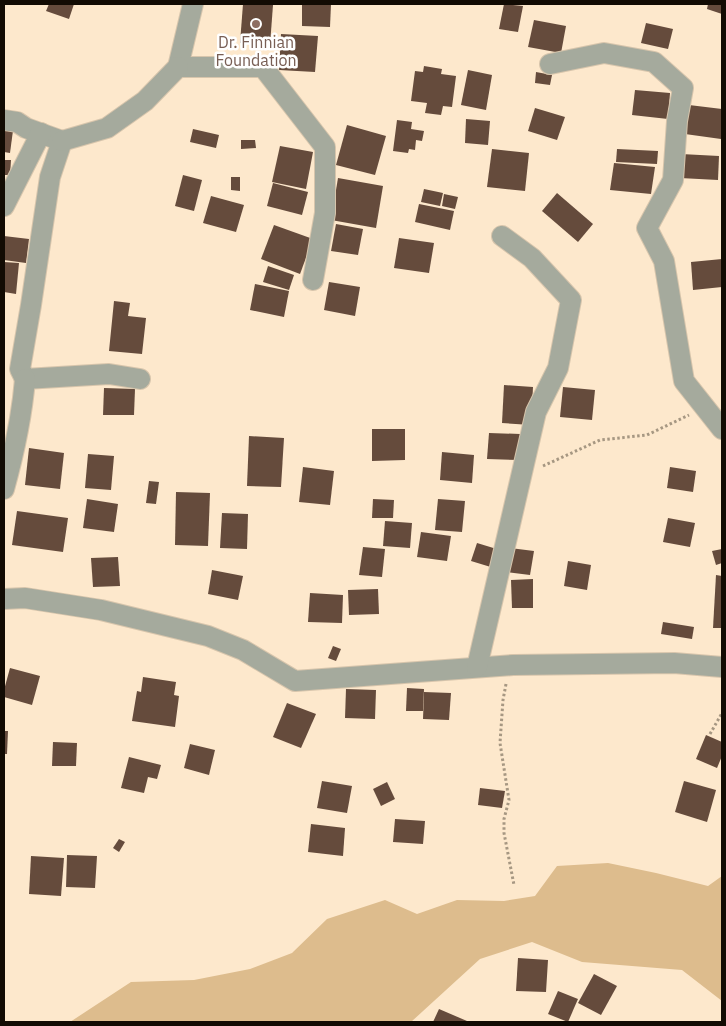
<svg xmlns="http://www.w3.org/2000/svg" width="726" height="1026" viewBox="0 0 726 1026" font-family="'IBM Plex Sans',sans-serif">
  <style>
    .green { fill: #ddbc8d }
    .building { fill: #654b3c }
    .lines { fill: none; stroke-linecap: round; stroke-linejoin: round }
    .minor-casing { stroke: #d7c5ac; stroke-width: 22 }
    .path { stroke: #a69782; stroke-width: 3; stroke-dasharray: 2.5 2.5; stroke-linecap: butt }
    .minor { stroke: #a5aa9d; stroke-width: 20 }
    .education-dot { fill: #8d6e63; stroke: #fff; stroke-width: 2 }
    .labels { text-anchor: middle; stroke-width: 5; stroke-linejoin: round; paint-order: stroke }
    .education-label { font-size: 16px; fill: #785e54; stroke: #fff }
  </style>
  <rect width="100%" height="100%" fill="#fde8cc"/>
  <path class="green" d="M608,863L656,873L708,886L722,876V1001L682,970L582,962L532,942L480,959L411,1022H70L131,982L194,980L250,969L292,953L327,919L385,900L417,914L457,900L504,901L535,896L557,866Z"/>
  <g class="building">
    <path d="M49,4H74L69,19L46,11Z"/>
    <path d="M243,4L273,5L270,45L240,43Z"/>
    <path d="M302,4H331L330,27L302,26Z"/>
    <path d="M504,4L523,6L518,32L499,29Z"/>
    <path d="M708,4H722V14L707,9Z"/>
    <path d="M534,20L566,26L561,53L528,47Z"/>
    <path d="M646,23L673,29L668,49L641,43Z"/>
    <path d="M281,34L318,36L315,72L279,70Z"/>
    <path d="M424,66L442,69L441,74L456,76L452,107L443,106L441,115L425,113L427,103L411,101L415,71L423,72Z"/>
    <path d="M468,70L492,75L486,110L461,105Z"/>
    <path d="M536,72L552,75L550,85L535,83Z"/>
    <path d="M635,90L670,93L668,119L632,115Z"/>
    <path d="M689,105L722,109L721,139L685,134Z"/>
    <path d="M535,108L565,117L557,140L528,131Z"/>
    <path d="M466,119L490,121L488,145L465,143Z"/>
    <path d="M397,120L412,122L411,129L424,131L422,141L416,140L415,150L409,149L408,153L393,151Z"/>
    <path d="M4,122L14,123L10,153L4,152Z"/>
    <path d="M347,125L386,136L375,175L336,165Z"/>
    <path d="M193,129L219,135L216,148L190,142Z"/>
    <path d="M241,140H255L256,148L241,149Z"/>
    <path d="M280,146L313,152L306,189L272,182Z"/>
    <path d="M492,149L529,153L525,191L487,187Z"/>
    <path d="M617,149L658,151L657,164L616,162Z"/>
    <path d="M681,154L719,156L718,180L680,178Z"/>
    <path d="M4,160H11L10,175H4Z"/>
    <path d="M614,163L655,167L651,194L610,190Z"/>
    <path d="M183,175L202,180L194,211L175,206Z"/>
    <path d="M231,177H240V191L231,190Z"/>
    <path d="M338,178L383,186L376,228L331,220Z"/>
    <path d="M273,183L308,192L302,215L267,206Z"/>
    <path d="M424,189L443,193L440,206L421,202Z"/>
    <path d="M557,193L593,224L578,242L542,211Z"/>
    <path d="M444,194L458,197L455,209L442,206Z"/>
    <path d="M211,196L244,205L236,232L203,223Z"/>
    <path d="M419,204L454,211L450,230L415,222Z"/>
    <path d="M336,224L363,229L358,255L331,251Z"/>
    <path d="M274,225L313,239L300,274L261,259Z"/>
    <path d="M4,236L29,239L26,263L4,260Z"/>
    <path d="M399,238L434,243L429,273L394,268Z"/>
    <path d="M722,259V287L693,290L691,262Z"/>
    <path d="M4,262L19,263L16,294L4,292Z"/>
    <path d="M268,266L294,275L289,290L263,282Z"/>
    <path d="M329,282L360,287L355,316L324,310Z"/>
    <path d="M255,284L289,291L284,317L250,310Z"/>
    <path d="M114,301L130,303L128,316L146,318L142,354L109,351Z"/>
    <path d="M504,385L533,387L531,425L502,423Z"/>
    <path d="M563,387L595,390L592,420L560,417Z"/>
    <path d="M104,388L135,389L134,415H103Z"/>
    <path d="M372,429H405V460L372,461Z"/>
    <path d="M489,433L520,434L519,460L487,459Z"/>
    <path d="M249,436L284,438L281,487L247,486Z"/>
    <path d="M29,448L64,453L60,489L25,485Z"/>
    <path d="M442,452L474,455L472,483L440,480Z"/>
    <path d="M88,454L114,456L111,490L85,488Z"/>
    <path d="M303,467L334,471L330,505L299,502Z"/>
    <path d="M670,467L696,471L693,492L667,488Z"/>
    <path d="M149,481L159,482L156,504L146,503Z"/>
    <path d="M176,492L210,493L208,546L175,545Z"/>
    <path d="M87,499L118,504L114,532L83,528Z"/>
    <path d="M373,499L394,500L393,518H372Z"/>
    <path d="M438,499L465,501L462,532L435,530Z"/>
    <path d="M17,511L68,518L63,552L12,545Z"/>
    <path d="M222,513L248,514L247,549L220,548Z"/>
    <path d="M668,518L695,523L690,547L663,542Z"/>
    <path d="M385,521L412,523L410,548L383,546Z"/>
    <path d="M421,532L451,536L447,561L417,557Z"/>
    <path d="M477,543L500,550L494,568L471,561Z"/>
    <path d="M363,547L385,549L382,577L359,575Z"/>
    <path d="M510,548L534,551L530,575L507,572Z"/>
    <path d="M722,549V563L716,565L712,551Z"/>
    <path d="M118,557L120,586L93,587L91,558Z"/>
    <path d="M568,561L591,565L587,590L564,586Z"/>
    <path d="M212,570L243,576L238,600L208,594Z"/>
    <path d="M716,575L722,576V628H713Z"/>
    <path d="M533,579V608H512L511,580Z"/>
    <path d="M378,589L379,614L349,615L348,590Z"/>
    <path d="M310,593L343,595L342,623L308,622Z"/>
    <path d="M663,622L694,627L692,639L661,634Z"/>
    <path d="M333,646L341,649L336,661L328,658Z"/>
    <path d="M10,668L40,676L32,705L4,697V690Z"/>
    <path d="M143,677L176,682L174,695L179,696L175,727L132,721L137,691L141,692Z"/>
    <path d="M407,688L424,689L423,711H406Z"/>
    <path d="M346,689L376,690L375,719L345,718Z"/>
    <path d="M424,692L451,693L449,720L423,719Z"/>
    <path d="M287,703L316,714L301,748L273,737Z"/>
    <path d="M4,731H8L7,754H4Z"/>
    <path d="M706,735L722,742V756L717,768L696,759Z"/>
    <path d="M53,742L77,743L76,766H52Z"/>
    <path d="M190,744L215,750L209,775L184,768Z"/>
    <path d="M129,757L161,765L157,779L148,777L144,793L121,788Z"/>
    <path d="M322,781L352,786L347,813L317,808Z"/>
    <path d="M684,781L716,790L707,822L675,812Z"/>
    <path d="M387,782L395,799L381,806L373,789Z"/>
    <path d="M480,788L505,791L502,808L478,805Z"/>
    <path d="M395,819L425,821L423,844L393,842Z"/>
    <path d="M311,824L345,828L343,856L308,852Z"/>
    <path d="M119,839L125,842L119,852L113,848Z"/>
    <path d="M67,855L97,856L95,888L66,887Z"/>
    <path d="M31,856L64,858L61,896L29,894Z"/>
    <path d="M518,958L548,960L546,992L516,991Z"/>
    <path d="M594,974L617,986L601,1015L578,1003Z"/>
    <path d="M558,991L578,999L568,1022L548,1014Z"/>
    <path d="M439,1009L467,1021L466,1022H433Z"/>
  </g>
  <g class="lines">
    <g class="minor-casing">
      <g id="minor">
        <path d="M193,4L178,67H263L325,147V213L313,280"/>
        <path d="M550,64L604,53L654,62L683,88L677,121L673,180L647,228L664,261L684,381L722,429"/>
        <path d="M4,120L17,122L26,128L62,141L50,177L31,305L20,369L25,379L109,374L140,379"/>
        <path d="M62,141L107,128L145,101L178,67"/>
        <path d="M4,206L41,133"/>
        <path d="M4,489C14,453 22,416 25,379"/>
        <path d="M4,599L25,598L101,610L208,636L243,650L295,681L513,665L674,663L722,667"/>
        <path d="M477,667L536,412L558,368L571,300L532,258L502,236"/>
      </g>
    </g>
    <g class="path">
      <path d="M543,466L600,440L647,435L689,415"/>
      <path d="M506,684L503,700L500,743L509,800L504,819V833L514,885"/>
      <path d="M710,734L722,713"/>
    </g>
    <use href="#minor" class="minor"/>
  </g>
  <circle class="education-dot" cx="256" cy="24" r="5"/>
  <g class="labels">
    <g class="education-label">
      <text x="256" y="48">Dr. Finnian<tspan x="256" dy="18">Foundation</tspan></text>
    </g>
  </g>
  <rect width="726" height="1026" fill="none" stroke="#120b03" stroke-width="10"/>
</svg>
